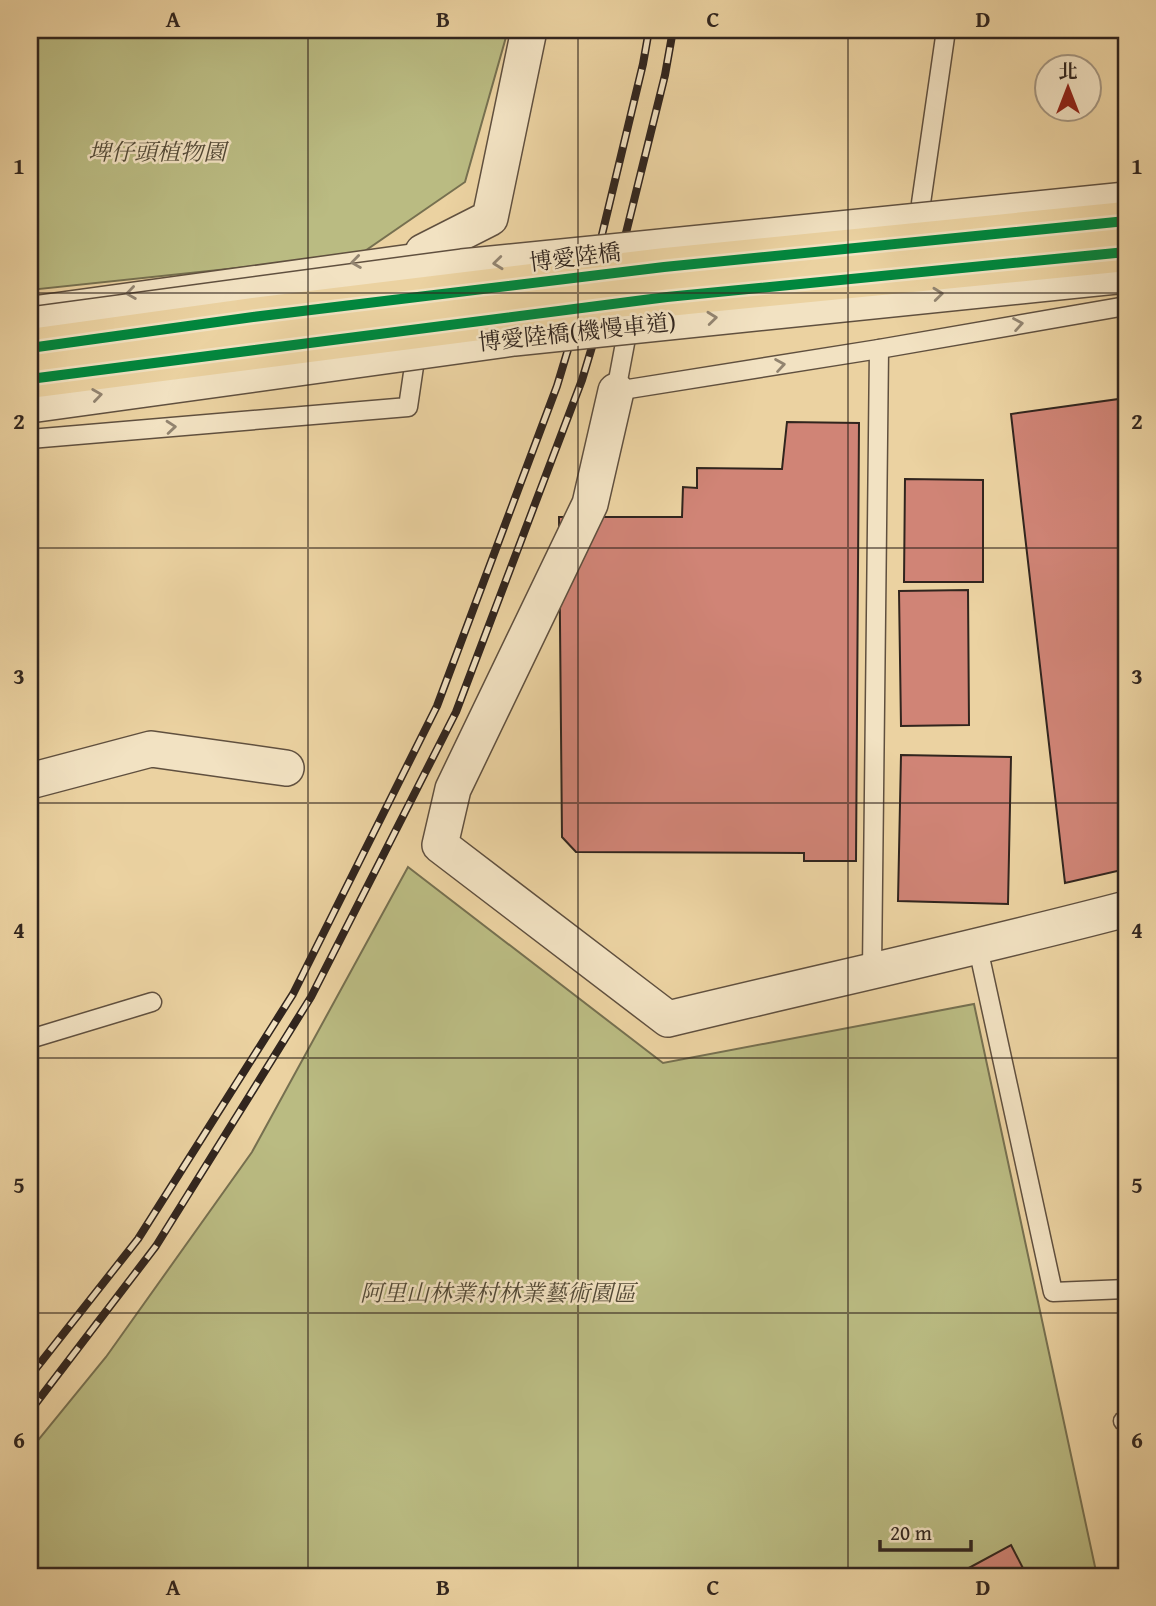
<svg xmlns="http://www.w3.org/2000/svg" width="1156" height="1606" viewBox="0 0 1156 1606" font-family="'Gentium Book Plus','Noto Serif TC',serif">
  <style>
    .green { fill: #babb82; stroke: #767050; stroke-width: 2 }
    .building { fill: #d08476; stroke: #31251e; stroke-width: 2 }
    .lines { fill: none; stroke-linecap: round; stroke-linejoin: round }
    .lane-casing { stroke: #60503f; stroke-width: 21 }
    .street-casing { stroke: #60503f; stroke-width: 38 }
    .lane { stroke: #f2e2c2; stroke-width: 18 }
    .street { stroke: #f2e2c2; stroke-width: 35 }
    .rail-casing { stroke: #31251e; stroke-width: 8 }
    .rail { stroke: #f2e2c2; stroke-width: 5; stroke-dasharray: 16; stroke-linecap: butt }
    .street-bridge-casing { stroke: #60503f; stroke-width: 38; stroke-linecap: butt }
    .primary-bridge-casing { stroke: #31251e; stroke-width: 42; stroke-linecap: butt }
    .street-bridge { stroke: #f2e2c2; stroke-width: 35 }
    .primary-bridge { stroke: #ebd2a1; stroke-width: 38 }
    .cycleway-casing { stroke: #f2e2c2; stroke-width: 15 }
    .cycleway { stroke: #00873e; stroke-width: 10 }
    .oneway { stroke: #928470 }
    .grid { fill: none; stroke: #31251e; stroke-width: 2; stroke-opacity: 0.55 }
    .labels { text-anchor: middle; stroke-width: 5; stroke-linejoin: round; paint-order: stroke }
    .park-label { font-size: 23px; font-style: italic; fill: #534a37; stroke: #f2e2c2 }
    .street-label { font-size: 23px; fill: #31251e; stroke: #f2e2c2 }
    .neatline { fill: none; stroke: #31251e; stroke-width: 2.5 }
    .grid-label { font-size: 23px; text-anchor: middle; font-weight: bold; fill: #31251e }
  </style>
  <rect width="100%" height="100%" fill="#ebd2a1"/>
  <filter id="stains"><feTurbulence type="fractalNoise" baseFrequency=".00286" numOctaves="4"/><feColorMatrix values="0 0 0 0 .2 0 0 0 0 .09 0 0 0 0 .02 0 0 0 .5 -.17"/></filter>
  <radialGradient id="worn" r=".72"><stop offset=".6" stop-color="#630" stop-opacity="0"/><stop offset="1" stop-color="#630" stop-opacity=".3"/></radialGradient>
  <g class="green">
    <path d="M30,30H508L465,182L359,255L30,290Z"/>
    <path d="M408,867L663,1063L974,1004L1097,1576H30V1450L106,1357L252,1152Z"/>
  </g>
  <g class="building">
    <path d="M1126,398V869L1065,883L1011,414Z"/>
    <path d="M787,422L859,423L856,861H804V853L576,852L562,837L559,517H682L683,487L697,488V468L782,469Z"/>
    <path d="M905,479L983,480V582H904Z"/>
    <path d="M968,590L969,725L901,726L899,591Z"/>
    <path d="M901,755L1011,757L1008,904L898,901Z"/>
    <path d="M1011,1545L1027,1576H954Z"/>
  </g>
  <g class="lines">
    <g class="lane-casing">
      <g id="lane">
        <path d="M921,203L946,30"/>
        <path d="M30,306L423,252L424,259"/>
        <path d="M629,322L616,391L879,349L1126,306"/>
        <path d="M30,439L408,407L417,346"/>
        <path d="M978,948L1053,1292L1126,1289"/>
        <path d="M872,970L879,349"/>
        <path d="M30,1039L152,1002"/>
        <path d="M1123,1421H1126"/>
      </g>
    </g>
    <g class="street-casing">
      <g id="street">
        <path d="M423,252L490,218L529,30"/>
        <path d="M616,391L590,504L453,789L440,845L668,1019C821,982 974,949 1126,909"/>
        <path d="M30,781L151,749L286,768"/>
      </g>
    </g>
    <use href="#lane" class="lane"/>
    <use href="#street" class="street"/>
    <g class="rail-casing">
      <g id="rail">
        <path d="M30,1376L138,1239L293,994L437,706L557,386L600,243L643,64L649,30"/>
        <path d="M30,1411L156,1246L311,997L456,712L582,380L624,241L665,75L673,30"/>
      </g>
    </g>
    <use href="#rail" class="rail"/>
    <g class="street-bridge-casing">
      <g id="street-bridge">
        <path d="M30,325L462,267L1126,200"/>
        <path d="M30,405L514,338L1126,275"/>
      </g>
    </g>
    <g class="primary-bridge-casing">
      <g id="primary-bridge">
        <path d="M30,348L253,317L664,267L1126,221"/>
        <path d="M30,379L667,297L1126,252"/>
      </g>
    </g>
    <use href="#street-bridge" class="street-bridge"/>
    <use href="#primary-bridge" class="primary-bridge"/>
    <g class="cycleway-casing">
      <g id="cycleway">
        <path d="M30,348L253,317L664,267L1126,221"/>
        <path d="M30,379L667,297L1126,252"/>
      </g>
    </g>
    <use href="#cycleway" class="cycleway"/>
  </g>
  <defs><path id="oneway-chevron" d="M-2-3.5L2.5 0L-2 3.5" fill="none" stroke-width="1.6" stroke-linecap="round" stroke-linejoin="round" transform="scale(1.75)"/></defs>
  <g class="oneway">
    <use href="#oneway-chevron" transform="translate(356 262) rotate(172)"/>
    <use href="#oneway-chevron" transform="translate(498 263) rotate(174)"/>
    <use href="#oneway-chevron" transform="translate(131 293) rotate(172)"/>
    <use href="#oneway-chevron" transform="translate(938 294) rotate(-6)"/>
    <use href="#oneway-chevron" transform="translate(712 318) rotate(-6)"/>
    <use href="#oneway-chevron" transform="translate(1018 324) rotate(-10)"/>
    <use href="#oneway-chevron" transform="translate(780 365) rotate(-9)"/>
    <use href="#oneway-chevron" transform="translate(97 395) rotate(-8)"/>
    <use href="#oneway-chevron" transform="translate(171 427) rotate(-5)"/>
  </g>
  <path class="grid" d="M308,30V1576M578,30V1576M848,30V1576M30,293H1126M30,548H1126M30,803H1126M30,1058H1126M30,1313H1126"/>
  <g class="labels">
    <g class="park-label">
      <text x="157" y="160">埤仔頭植物園</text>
      <text x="498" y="1301">阿里山林業村林業藝術園區</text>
    </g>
    <g class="street-label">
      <text transform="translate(575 257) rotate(-7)" y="8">博愛陸橋</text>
      <text transform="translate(577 332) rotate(-6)" y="8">博愛陸橋(機慢車道)</text>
    </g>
  </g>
  <rect width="1156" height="1606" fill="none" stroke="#ebd2a1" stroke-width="77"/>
  <g transform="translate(1068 88)"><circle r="33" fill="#f2e2c2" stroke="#a59680" stroke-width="2"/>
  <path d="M0-5L12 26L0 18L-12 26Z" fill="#8f2418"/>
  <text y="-10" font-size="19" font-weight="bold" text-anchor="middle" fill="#31251e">北</text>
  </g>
  <path d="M880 1540v10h91v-10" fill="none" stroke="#31251e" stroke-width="3.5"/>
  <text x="890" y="1540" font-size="21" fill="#31251e" stroke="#f2e2c2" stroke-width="5" paint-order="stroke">20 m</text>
  <rect x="38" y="38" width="1080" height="1530" class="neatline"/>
  <g class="grid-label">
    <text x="173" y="27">A</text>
    <text x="443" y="27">B</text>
    <text x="713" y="27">C</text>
    <text x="983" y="27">D</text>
    <text x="19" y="174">1</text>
    <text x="1137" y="174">1</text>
    <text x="19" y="429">2</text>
    <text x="1137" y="429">2</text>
    <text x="19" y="684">3</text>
    <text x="1137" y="684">3</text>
    <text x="19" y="938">4</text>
    <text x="1137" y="938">4</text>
    <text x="19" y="1193">5</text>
    <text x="1137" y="1193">5</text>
    <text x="19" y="1448">6</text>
    <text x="1137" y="1448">6</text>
    <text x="173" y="1595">A</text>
    <text x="443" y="1595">B</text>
    <text x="713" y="1595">C</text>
    <text x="983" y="1595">D</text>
  </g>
  <rect width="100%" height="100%" filter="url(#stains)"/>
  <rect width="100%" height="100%" fill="url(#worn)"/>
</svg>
